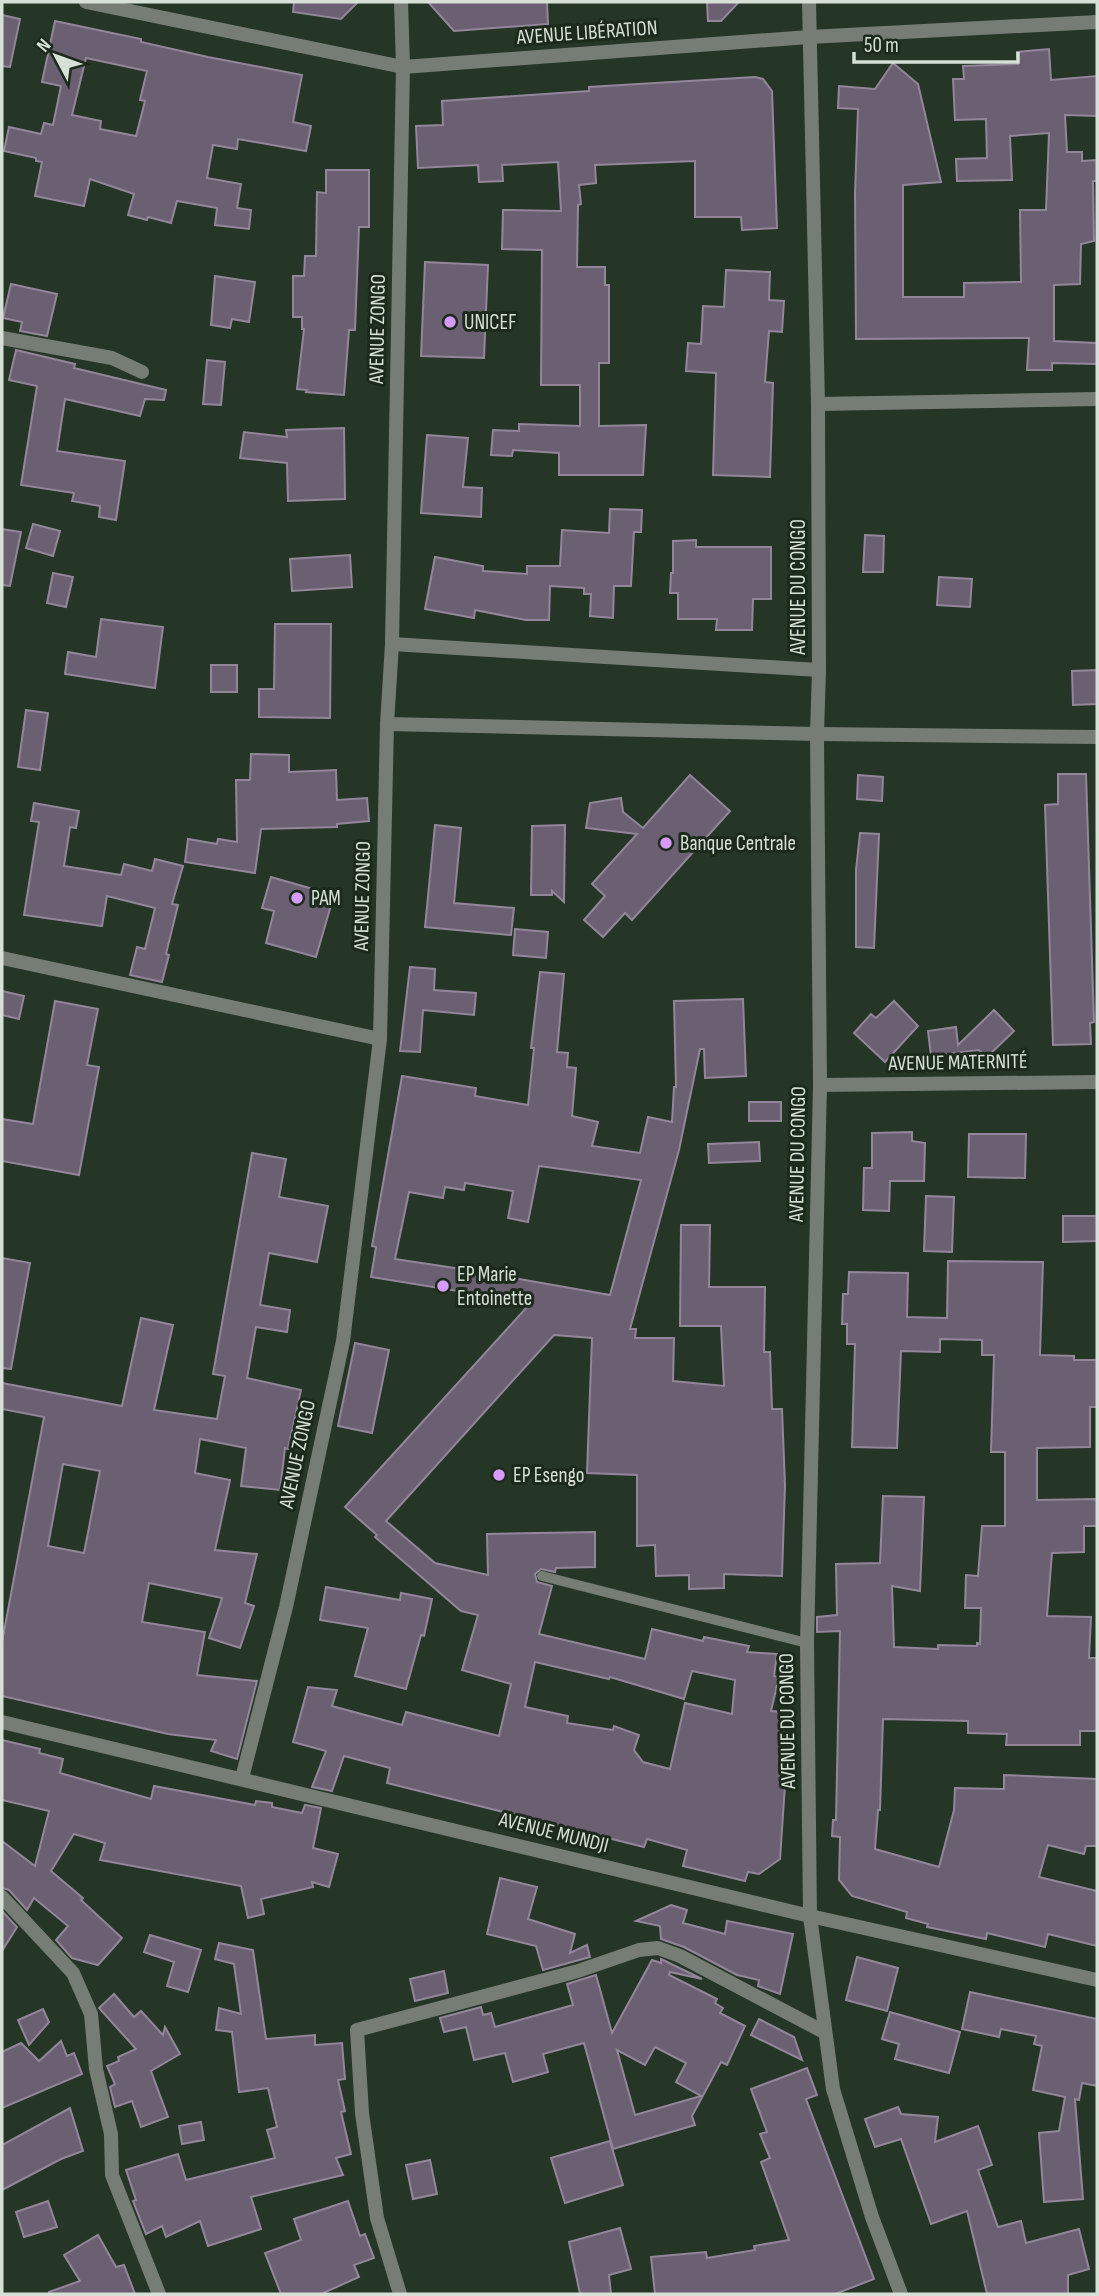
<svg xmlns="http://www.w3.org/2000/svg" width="1099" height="2296" viewBox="0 0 1099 2296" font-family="'Sofia Sans Condensed',sans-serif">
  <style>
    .building { fill: #6b5f72; stroke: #93869b; stroke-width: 2; fill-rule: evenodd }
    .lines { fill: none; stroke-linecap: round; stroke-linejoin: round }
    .service { stroke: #767d75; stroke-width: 10 }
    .minor { stroke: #767d75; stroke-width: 14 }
    .tertiary { stroke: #767d75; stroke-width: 14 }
    .poi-dot { fill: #d69bf9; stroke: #1c2a1c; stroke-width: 2.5 }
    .labels { text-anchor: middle; stroke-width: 6; stroke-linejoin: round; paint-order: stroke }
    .street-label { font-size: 21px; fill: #d6e0d6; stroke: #1c2a1c }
    .poi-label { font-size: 21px; fill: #d6e0d6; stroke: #1c2a1c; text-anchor: start }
  </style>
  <rect width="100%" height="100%" fill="#253526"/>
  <g class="building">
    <path d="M294,2H358L341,19L293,12Z"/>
    <path d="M428,2H547L548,24L454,31Z"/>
    <path d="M707,2H739L721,21H708Z"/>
    <path d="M2,15L20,19L10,67L2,66Z"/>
    <path d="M55,21L141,39V42L208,57L302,75L293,122L311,126L306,151L238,139L237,149L213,145L207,178L241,184L237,208L251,210L249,229L215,225L217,208L177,201L171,223L148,217L147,220L128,215L134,194L90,179L84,206L35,196L42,162L36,161V158L4,151L9,127L41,134L44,123L53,125L61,86L42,82ZM86,58L147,71L140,100L145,101L136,136L100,129L101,121L72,115Z"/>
    <path d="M1049,49L1051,80L1097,76V116L1065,115L1067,152H1082V161L1097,160V181H1093L1094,241L1081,244L1080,284L1054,285V341L1097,343V364L1052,363V370H1027L1029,338L856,339L855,194L858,109L838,108L839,86L875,89L893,63L918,84L941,182L903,185V297H964V283L1021,282L1020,210H1046L1049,133L1010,136L1012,180L957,181L956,159L987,158L986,119L955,120L953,79H964L963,66L1018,64L1017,52Z"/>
    <path d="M755,77L763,79L772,91L777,228L742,230L741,217H695V161L595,165L596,183L579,185L581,204L578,205L577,267H605V285H609V363H599V426L646,425L643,475H559V453L513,450L512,456L491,455L493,430L519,431V424L580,426V385H541L542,250L502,249L503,210L561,211L558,162L502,165L503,181L479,182L478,165L418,168L416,126L443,125L442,101L589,91V87Z"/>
    <path d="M326,170H369V227H359L355,330H349L344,395L306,392L307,390L297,389L304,329H302V317H293V276H304L305,256H316L317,192L326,193Z"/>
    <path d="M425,262L488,265L484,358L421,356Z"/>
    <path d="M726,270L770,272L769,300L784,301L782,332L769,331L765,382L773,383L770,477L713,475L716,373L686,371L688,343L701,344L703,306L724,307Z"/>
    <path d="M215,276L255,282L249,322L232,319L230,328L211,325Z"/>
    <path d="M11,284L57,294L47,336L20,331L22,322L3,318Z"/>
    <path d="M16,350L75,364L74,368L166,390L164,400L145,399L140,416L65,399L57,451L125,461L116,520L99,517L100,506L72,501L74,493L21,485L37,386L9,380Z"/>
    <path d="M207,360L225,362L221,405L203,404Z"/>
    <path d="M344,428L345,499L288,501L287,463L240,458L244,432L287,437L286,430Z"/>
    <path d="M427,435L468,438L463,487L482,488L481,517L421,513Z"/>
    <path d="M610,509L642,510L641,532H634L631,586H614L613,618L590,616L591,594H584V588L550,586L549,620H526L475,610L474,618L425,609L435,557L483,566V571L527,574V566H560L562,530L609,533Z"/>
    <path d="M33,524L60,531L53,556L26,548Z"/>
    <path d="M2,529L21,532L10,586L2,585Z"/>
    <path d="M865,535L884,536L883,572H863Z"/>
    <path d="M696,540V547H771V599H753L752,630H716L717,619H678V593H670L671,573H673V541Z"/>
    <path d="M350,555L352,587L292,591L290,559Z"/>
    <path d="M53,573L73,577L66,607L47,603Z"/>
    <path d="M939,577L972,579L970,607L937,605Z"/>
    <path d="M101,619L163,627L155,688L65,674L68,652L96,657Z"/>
    <path d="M275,624H331L330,718L259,717V689H274Z"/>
    <rect x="211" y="665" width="26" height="27"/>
    <path d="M1097,670V704L1073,705L1072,671Z"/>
    <path d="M26,710L48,713L40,770L18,767Z"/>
    <path d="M251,754L289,755V772L336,770L337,800L367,798L369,821L337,824V827L261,829L255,873L185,862L188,839L217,844L218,839L237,842L236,780H250Z"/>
    <path d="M1058,774H1086L1094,1022L1090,1023L1091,1044L1053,1045L1045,805L1058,804Z"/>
    <path d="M690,775L730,811L632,920L625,913L603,937L584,920L605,896L592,884L637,834L586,828L590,803L621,798L623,812L643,828Z"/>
    <path d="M858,775L883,777L882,801L857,799Z"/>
    <path d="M34,803L79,811L76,828L70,827L64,866L121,875L124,864L152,871L155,859L183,866L172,904L178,905L166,954L169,955L162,982L130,975L137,947L145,949L155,908L107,896L102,926L24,915L39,822L31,821Z"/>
    <path d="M435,825L461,828L454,903L514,908L511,935L425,927Z"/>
    <path d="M565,825L564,902L552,891V895H531L532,826Z"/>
    <path d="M860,833L879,834L874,948L856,947V870Z"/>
    <path d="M271,877L334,895L316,957L266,943L274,911L262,908Z"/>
    <path d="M515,929L548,932L546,958L513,955Z"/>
    <path d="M410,967L435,969L434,990L476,993L474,1015L423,1010L420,1052L400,1051Z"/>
    <path d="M540,972L564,974L557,1052L568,1053L567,1067L576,1068L572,1116L598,1122L592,1146L640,1153L648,1117L672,1122L674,1087H676L674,1001L743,999L746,1076L705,1078L704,1049H700L679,1150L630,1329H636L635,1338H674L673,1381L724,1386L721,1326H680L681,1225H710L709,1287H765L764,1352H770L772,1409H782L785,1485L782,1576L724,1574V1588L689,1589V1575L656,1576L655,1545L637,1546V1475L587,1473L592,1338L554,1335L386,1521L435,1563L488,1575L487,1534L595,1532V1567L556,1568L555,1572L541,1569L535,1574L537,1582L552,1586L539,1634L645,1659L652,1629L703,1641L704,1637L749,1646L747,1652L777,1654L774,1676L779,1677L771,1711L785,1712L779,1785H785L780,1859L759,1874L748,1872L745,1881L683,1866L687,1850L647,1839L644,1847L387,1783L390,1768L344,1756L332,1791L312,1787L326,1751L293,1742L308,1687L337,1690L332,1706L402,1725L406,1712L499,1736L511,1684L462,1670L478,1615L461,1611L375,1537L377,1535L345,1507L528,1306L463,1294L464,1292L371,1277L376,1247L372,1246L402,1076L476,1088L475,1096L528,1105L534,1048H531ZM539,1166L641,1180L610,1295L468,1270L395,1259L409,1192L443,1198L445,1187L464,1190L465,1183L513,1191L508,1218L528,1222ZM535,1662L609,1679L610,1677L684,1699L692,1671L735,1680L732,1714L685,1703L670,1769L643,1762L634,1750L639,1735L614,1726L613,1730L567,1723L568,1716L525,1707Z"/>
    <path d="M2,991L24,996L19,1019L2,1015Z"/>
    <path d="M55,1001L98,1009L87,1065L99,1067L79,1175L2,1161V1119L33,1124Z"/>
    <path d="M894,1001L918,1026L885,1062L854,1033L871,1014L876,1018Z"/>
    <path d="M994,1010L1014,1031L986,1058L979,1050L931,1056L928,1031L956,1027L958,1045Z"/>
    <rect x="749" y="1102" width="32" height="19"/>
    <path d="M912,1132V1141L925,1143L924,1181H890L889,1211L863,1210L864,1168H872V1133Z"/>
    <path d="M969,1134H1026L1025,1178L968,1177Z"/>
    <path d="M759,1142L760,1161L709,1163L708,1144Z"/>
    <path d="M252,1153L286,1159L279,1197L328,1206L317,1262L269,1253L260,1305L290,1310L287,1332L256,1327L247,1378L301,1390L288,1449L285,1448L280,1490L241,1486L246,1448L200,1439L195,1473L230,1480L215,1550L257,1554L245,1603L254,1606L240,1648L209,1638L222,1598L149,1583L142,1622L205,1632L197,1675L257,1681L237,1759L211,1751L216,1740L168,1734L2,1696V1642L44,1417L2,1409V1383L122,1406L141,1318L173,1325L154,1410L217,1419L225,1376L213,1374ZM63,1464L100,1471L84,1553L48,1546Z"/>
    <path d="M926,1196L954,1197L952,1252L924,1251Z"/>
    <path d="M1063,1216H1097V1241L1063,1242Z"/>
    <path d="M2,1258L30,1263L11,1369L2,1368Z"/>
    <path d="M948,1261L1043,1262L1040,1355L1074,1356V1360H1097V1407H1090V1447L1037,1448V1500L1097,1499V1526H1084V1552L1052,1553L1047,1616L1091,1617L1089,1658H1097V1731H1080V1745H1006L1007,1734L968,1733V1721L883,1719L880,1810H878L875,1849L939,1867L954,1810L955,1788L1004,1789V1775L1097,1779V1846H1086L1084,1854L1048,1845L1039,1877L1097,1891V1946L1048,1934L1045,1947L987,1933L986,1939L927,1927L928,1924L906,1918L907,1912L852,1896L839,1880L840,1837L832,1836L833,1820H836L840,1631L817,1632V1617L837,1615L836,1564L880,1563L883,1496L924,1497L920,1591L892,1586L894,1647L938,1649V1645L977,1646V1643L980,1644L981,1608H965L966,1575L978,1576L982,1526H1005V1452H991L994,1355H982V1340L940,1339V1352L901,1351L897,1448L852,1447L855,1344H847V1324H842L843,1294H848L849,1272L908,1273L907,1317L947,1318Z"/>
    <path d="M355,1343L389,1350L372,1433L338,1426Z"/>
    <path d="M326,1587L400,1600L401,1593L432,1599L424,1636L421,1635L406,1689L355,1676L368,1628L320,1620Z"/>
    <path d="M2,1740L40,1749L39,1753L63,1759L60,1773L151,1799L154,1786L255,1805L256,1801L272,1803V1807L302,1813L305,1805L321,1808L313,1848L338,1854L329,1887L312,1882L313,1887L261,1899L264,1914L248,1918L241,1886L100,1860L105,1843L74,1834L51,1871L83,1898L81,1900L122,1938L98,1965L72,1958L56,1940L68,1926L34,1898L27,1910L9,1890L2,1888V1841L35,1866L49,1811L2,1800Z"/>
    <path d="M500,1878L537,1887L528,1919L575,1934L570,1953L587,1945L590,1957L543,1970L536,1946L487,1934Z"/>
    <path d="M671,1905L687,1910L683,1923L725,1934L727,1921L793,1934L780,1994L758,1986L759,1980L737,1975L684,1947L661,1939L660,1926L636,1921Z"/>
    <path d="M2,1911L17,1927L2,1951Z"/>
    <path d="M150,1935L201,1950L188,1992L167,1986L174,1962L144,1952Z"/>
    <path d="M219,1943L253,1950L266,2039L315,2035V2045L342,2043L345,2079L338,2080L345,2111L341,2112L351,2154L336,2158L343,2175L251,2197L261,2229L208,2246L200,2221L166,2237L162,2226L146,2234L133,2201L136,2200L126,2170L178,2154L186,2180L275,2158L267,2130L277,2127L268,2088L239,2092L232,2032L216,2030L219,2008L241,2014L234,1964L215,1959Z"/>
    <path d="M857,1957L898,1968L887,2011L846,2000Z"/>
    <path d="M661,1959L702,1979L670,1972L669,1975L717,1999L715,2003L723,2008L720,2013L745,2026L727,2065L721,2062L692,2116L695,2125L613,2149L584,2043L543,2054L548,2072L513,2082L505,2053L474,2060L466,2027L444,2032L440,2018L481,2007L483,2015L491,2013L495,2027L573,2005L567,1984L596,1975L612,2033L652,1960L661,1963ZM655,2047L686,2063L676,2082L701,2096L635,2115L617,2050L645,2065Z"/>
    <path d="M444,1971L448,1993L415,2001L410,1979Z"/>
    <path d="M970,1992L1097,2019V2086L1082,2083L1079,2100L1075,2099L1083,2199L1044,2202L1039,2133L1059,2131L1065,2097L1033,2090L1042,2046L1034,2044L1036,2036L1001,2029L999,2037L962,2029Z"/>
    <path d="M114,1994L134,2017L141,2011L163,2035L165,2027L180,2054L151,2071L168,2117L141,2127L132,2101L115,2107L110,2087L115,2084L107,2066L119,2061L118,2057L136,2049L99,2008Z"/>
    <path d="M43,2009L49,2022L29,2045L18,2020Z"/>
    <path d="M890,2012L960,2032L949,2073L895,2059L899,2044L882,2039Z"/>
    <path d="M759,2019L794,2037L802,2060L751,2035Z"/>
    <path d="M61,2041L67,2056L74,2053L82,2074L2,2108V2052L21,2043L39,2061Z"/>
    <path d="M807,2068L817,2095L806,2099L874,2279L835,2294H655L651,2257L706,2252L707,2258L755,2250L754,2246L789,2240L761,2162L770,2158L760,2134L767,2132L751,2089Z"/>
    <path d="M898,2107L901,2114L938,2117L935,2142L978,2126L992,2165L978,2170L998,2227L1021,2221L1026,2243L1079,2229L1089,2269L1068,2275V2294H987L967,2211L931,2224L901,2139L875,2147L865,2119Z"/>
    <path d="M70,2108L83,2151L61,2159L2,2190V2145Z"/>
    <path d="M201,2122L204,2140L182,2144L179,2126Z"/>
    <path d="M610,2141L623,2185L565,2203L551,2158Z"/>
    <path d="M430,2160L437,2194L413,2199L406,2165Z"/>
    <path d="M48,2201L57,2227L24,2237L16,2212Z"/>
    <path d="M348,2201L360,2236L365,2234L374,2258L354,2265L359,2277L321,2294H281L265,2253L301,2240L294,2219Z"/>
    <path d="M620,2228L631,2269L609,2275L611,2294H580L569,2242Z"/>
    <path d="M98,2235L116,2267L124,2265L135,2294H49V2292L80,2281L64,2255Z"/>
  </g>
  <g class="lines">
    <path class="service" d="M542,1576L807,1643"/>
    <g class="minor">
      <path d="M2,338L112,358L142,372"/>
      <path d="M818,404L1097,399"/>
      <path d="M392,644L819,670"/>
      <path d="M387,724L817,734L1097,737"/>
      <path d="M2,958L380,1039"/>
      <path d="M820,1085L1097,1082"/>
      <path d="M242,1778L286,1607L343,1341L380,1039L387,724L392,644L403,67L401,2"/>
      <path d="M2,1897L73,1973L91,2014L96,2069L111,2134L112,2175L159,2294"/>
      <path d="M400,2294L377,2218L362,2113L357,2030L578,1971L639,1950L658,1948L680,1956L824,2032"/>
    </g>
    <g class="tertiary">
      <path d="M86,2L403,67L809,37L1097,22"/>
      <path d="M809,2L818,404L819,670L817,734L820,1085L807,1643L810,1916L833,2089L872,2217L901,2294"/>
      <path d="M2,1722L810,1916L1097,1980"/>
    </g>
  </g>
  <g class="poi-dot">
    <circle cx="450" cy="322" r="7"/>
    <circle cx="666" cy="843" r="7"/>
    <circle cx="297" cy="898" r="7"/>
    <circle cx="443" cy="1286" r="7"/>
    <circle cx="499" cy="1475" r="7"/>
  </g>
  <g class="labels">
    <g class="street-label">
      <text transform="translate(587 32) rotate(-4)" y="7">AVENUE LIBÉRATION</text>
      <text transform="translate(377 329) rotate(-89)" y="7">AVENUE ZONGO</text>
      <text transform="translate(798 587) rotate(-90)" y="7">AVENUE DU CONGO</text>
      <text transform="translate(362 896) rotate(-89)" y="7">AVENUE ZONGO</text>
      <text transform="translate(958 1062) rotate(-1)" y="7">AVENUE MATERNITÉ</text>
      <text transform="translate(797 1154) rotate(-89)" y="7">AVENUE DU CONGO</text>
      <text transform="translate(297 1454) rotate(-78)" y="7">AVENUE ZONGO</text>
      <text transform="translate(787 1721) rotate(-91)" y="7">AVENUE DU CONGO</text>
      <text transform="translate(554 1832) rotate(14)" y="7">AVENUE MUNDJI</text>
    </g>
    <g class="poi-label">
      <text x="464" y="329">UNICEF</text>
      <text x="680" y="850">Banque Centrale</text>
      <text x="311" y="905">PAM</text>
      <text x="457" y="1281">EP Marie<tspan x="457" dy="24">Entoinette</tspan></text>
      <text x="513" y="1482">EP Esengo</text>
    </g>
  </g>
  <rect width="1099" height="2296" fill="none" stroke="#d6e0d6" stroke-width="7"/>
  <g transform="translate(56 56) rotate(311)" stroke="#1c2a1c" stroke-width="5" paint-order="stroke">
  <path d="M0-5L12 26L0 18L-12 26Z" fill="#d6e0d6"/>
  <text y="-10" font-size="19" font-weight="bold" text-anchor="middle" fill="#d6e0d6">N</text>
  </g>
  <path d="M854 52v10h164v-10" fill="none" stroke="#d6e0d6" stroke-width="3.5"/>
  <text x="864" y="52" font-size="21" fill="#d6e0d6" stroke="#1c2a1c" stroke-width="5" paint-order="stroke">50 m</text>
</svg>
